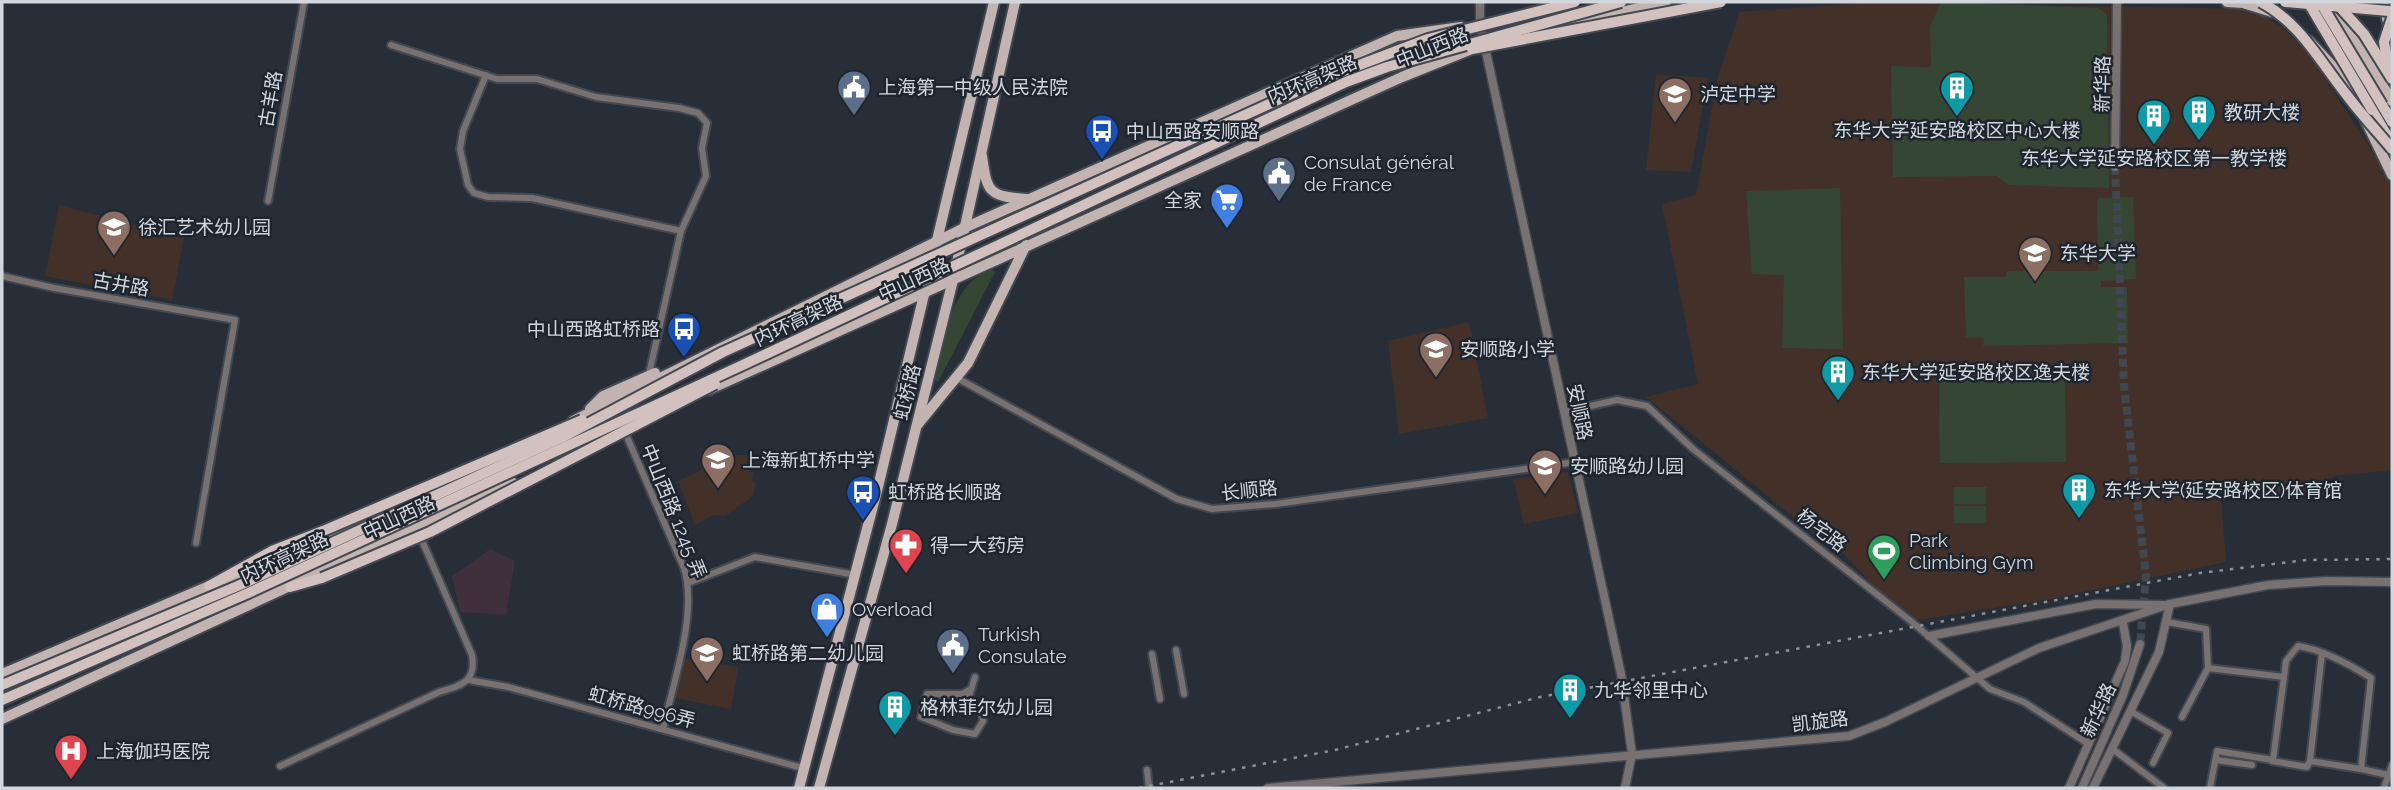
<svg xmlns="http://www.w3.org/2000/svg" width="2394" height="790" viewBox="0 0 2394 790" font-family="Raleway,'Noto Sans SC',sans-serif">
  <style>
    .industrial { fill: #40303b }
    .education { fill: #433029 }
    .green { fill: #354635 }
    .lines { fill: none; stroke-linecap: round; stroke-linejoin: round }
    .tertiary-tunnel { stroke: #414751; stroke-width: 8; stroke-dasharray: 8 4; stroke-linecap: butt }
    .minor-casing { stroke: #424952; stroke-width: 10 }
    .tertiary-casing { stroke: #424952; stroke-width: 11 }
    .primary-casing { stroke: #424952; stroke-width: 14 }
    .trunk-casing { stroke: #424952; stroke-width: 14 }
    .minor { stroke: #787170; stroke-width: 6 }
    .tertiary { stroke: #787170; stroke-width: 8 }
    .primary { stroke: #c3b4b2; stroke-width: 10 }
    .trunk { stroke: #d2c1bf; stroke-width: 10 }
    .rail { stroke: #8b9198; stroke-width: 2.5; stroke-dasharray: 3.5 7; stroke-linecap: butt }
    .trunk-bridge-casing { stroke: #424952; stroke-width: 14; stroke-linecap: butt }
    .trunk-bridge { stroke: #d2c1bf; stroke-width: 10 }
    .labels { text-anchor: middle; stroke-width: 5; stroke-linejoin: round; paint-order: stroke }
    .street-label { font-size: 19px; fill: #d2d7dd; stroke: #1e252e }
    .poi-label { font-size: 19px; fill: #d2d7dd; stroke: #1e252e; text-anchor: start }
  </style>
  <rect width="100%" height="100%" fill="#272e38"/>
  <path class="industrial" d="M490,549L515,561L506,615L460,612L452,576Z"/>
  <g class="education">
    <path d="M1876,2L2252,9L2284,28L2311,57L2392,182V470L2334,476L2291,498L2244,485L2220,483L2226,562L2045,600L1918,620L1874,586L1840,550L1823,541L1646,397L1698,384L1662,204L1696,195L1718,75L1740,12Z"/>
    <path d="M1656,74L1708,78L1691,172L1646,170Z"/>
    <path d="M59,205L184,238L172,300L45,276Z"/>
    <path d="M1469,322L1488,418L1399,434L1388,341Z"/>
    <path d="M734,455H749L748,471L753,472L752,480L756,483L753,496L725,516L714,515L695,525L678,481Z"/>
    <path d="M1568,472L1578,513L1524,524L1513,479Z"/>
    <path d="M683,658L738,667L731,709L675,698Z"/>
  </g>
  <g class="green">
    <path d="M1941,2L2098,8L2107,14L2109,188L2009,185L1997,176L1893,177L1891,66L1931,67L1930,27Z"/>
    <path d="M1840,188L1843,349L1782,348L1784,275L1752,274L1746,191Z"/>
    <path d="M2133,197L2136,279L2101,281V287H2127L2128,343L1983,346L1984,338L1966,337L1964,277H2006L2007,271H2098L2097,198Z"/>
    <path d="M991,269L995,272L938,382L934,379C945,340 949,286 991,269Z"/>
    <path d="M2065,377L2066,462L1940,463L1939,378Z"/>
    <rect x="1954" y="487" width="32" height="17"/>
    <rect x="1954" y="506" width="32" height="17"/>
  </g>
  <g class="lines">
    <path class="tertiary-tunnel" d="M2115,167L2124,386L2146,576L2140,644"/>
    <g class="minor-casing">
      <g id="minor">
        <path d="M391,45L497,79H537L596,97L679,108L698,113L707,123L702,148L706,176L681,231L649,374"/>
        <path d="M486,75L463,131L460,149L468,185L474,193L488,197L532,198L681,231"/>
        <path d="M268,201L304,2"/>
        <path d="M2,276L54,288L235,320L196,543"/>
        <path d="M957,378L1177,499L1212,509L1276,504L1575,462"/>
        <path d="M1564,412L1617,400L1647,406L1693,449L1912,622L1990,689L2024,702L2087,743"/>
        <path d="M624,430L684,568C698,613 673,683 663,729"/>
        <path d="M688,583L755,557L856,575"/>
        <path d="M2167,622L2206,629L2208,668"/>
        <path d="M1176,650L1184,694"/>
        <path d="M1152,654L1160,699"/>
        <path d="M2284,677L2286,661L2298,646C2324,650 2349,664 2371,678L2361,769L2310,761L2322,653"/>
        <path d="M469,680L508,687L806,769"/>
        <path d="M971,689L962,694H927L921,717L953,730L975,734L983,721L982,712L968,700L975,677"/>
        <path d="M2132,712L2168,733L2153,763"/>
        <path d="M2182,717L2208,668L2284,677L2273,760L2217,751L2210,788"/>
        <path d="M2114,750L2164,788"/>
        <path d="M2216,760L2252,765"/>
        <path d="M2272,761L2307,767L2310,761"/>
        <path d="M280,766L439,692C460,686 477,682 472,655L420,536"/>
        <path d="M2361,769L2388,775"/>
        <path d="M1147,770L1149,788"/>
        <path d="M2384,788L2392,765"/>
      </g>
    </g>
    <g class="tertiary-casing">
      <g id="tertiary">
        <path d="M1480,2V24L1621,674L1632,754L1625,788"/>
        <path d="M2115,167L2117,2"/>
        <path d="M1929,636L2096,604L2163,605"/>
        <path d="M1268,788L1849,736L1885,722L2039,648L2170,604L2268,585L2326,581L2392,582"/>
        <path d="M2069,788L2125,661L2127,646L2123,623"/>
        <path d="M2082,788L2123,695L2140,644"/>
        <path d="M2093,788L2159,652L2170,604"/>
      </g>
    </g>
    <g class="primary-casing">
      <g id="primary">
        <path d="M2227,2L2243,3L2272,12"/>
        <path d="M2330,2L2392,101"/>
        <path d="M2383,2L2392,38"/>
        <path d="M1532,32L1666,2"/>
        <path d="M2309,41L2351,86L2374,102L2387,93"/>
        <path d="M2366,121L2392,175"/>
        <path d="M982,156C987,192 988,196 1026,199"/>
        <path d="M708,390L1402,77L1479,46"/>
        <path d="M590,409L603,396L655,373"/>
        <path d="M573,421L962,229L1254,99L1397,36L1461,27"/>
        <path d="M918,424L968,363L1026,245"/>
        <path d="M413,500L458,478"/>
        <path d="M2,674L209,586L230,583L363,523"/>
        <path d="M2,719L513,483"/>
        <path d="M799,788L878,487L994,2"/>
        <path d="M819,788L892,524L953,280L1015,2"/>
      </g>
    </g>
    <g class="trunk-casing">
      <g id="trunk">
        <path d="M2382,105L2392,122"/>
        <path d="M2372,110L2392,144"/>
        <path d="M209,586L272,551L323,531"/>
        <path d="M290,587L322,578"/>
      </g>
    </g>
    <use href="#minor" class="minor"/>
    <use href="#tertiary" class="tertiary"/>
    <use href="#primary" class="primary"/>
    <use href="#trunk" class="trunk"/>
    <path class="rail" d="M1139,788L1335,750L1540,697L2200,573L2306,560L2392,559"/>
    <g class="trunk-bridge-casing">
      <g id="trunk-bridge">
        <path d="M2261,2C2300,23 2319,60 2346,94C2360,113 2377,131 2392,149"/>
        <path d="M2285,2L2389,11"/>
        <path d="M2308,2L2372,110"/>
        <path d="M2320,2L2382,105"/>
        <path d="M2338,5L2364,34L2392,79"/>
        <path d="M1472,49L1721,2"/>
        <path d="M2388,66L2384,42L2392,18"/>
        <path d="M323,531L582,420"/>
        <path d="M322,578L430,532L715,384"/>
        <path d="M2,685L240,585L561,438L723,352L1333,75L1428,39L1575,2"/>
        <path d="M2,700L246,594L745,364L1346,82L1387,67L1621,2"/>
      </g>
    </g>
    <use href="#trunk-bridge" class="trunk-bridge"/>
  </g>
  <defs>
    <g id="civic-pin" transform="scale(1.75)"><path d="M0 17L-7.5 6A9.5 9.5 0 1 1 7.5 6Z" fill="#5c6f8a" stroke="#1e252e"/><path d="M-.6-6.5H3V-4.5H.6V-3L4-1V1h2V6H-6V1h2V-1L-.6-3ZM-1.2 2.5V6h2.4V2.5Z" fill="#fff"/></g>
    <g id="building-pin" transform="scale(1.75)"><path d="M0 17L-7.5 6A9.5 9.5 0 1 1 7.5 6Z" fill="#0f9aa8" stroke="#1e252e"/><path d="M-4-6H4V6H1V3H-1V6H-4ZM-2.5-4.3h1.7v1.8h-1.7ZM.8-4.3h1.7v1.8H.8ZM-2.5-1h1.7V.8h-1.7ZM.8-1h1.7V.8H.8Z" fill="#fff"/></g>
    <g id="school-pin" transform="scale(1.75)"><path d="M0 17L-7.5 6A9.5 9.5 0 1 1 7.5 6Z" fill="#8d6e63" stroke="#1e252e"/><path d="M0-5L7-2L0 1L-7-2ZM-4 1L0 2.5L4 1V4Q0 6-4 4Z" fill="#fff"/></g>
    <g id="bus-pin" transform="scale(1.75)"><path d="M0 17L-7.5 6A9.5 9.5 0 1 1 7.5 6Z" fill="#1a4fb4" stroke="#1e252e"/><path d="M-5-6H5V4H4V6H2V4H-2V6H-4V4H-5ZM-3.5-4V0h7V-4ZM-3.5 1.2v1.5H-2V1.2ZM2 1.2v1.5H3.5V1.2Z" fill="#fff"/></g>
    <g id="supermarket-pin" transform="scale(1.75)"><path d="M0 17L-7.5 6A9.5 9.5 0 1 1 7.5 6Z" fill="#3f7fe0" stroke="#1e252e"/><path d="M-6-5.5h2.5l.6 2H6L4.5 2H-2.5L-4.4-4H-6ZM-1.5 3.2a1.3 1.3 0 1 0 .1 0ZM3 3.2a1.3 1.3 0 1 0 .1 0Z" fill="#fff"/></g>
    <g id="university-pin" transform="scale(1.75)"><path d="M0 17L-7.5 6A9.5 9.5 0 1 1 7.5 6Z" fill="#8d6e63" stroke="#1e252e"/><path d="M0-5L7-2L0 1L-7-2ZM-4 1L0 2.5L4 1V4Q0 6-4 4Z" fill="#fff"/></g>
    <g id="pharmacy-pin" transform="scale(1.75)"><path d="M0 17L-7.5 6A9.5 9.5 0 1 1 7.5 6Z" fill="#e0444e" stroke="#1e252e"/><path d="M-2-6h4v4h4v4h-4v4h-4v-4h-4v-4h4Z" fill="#fff"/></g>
    <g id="stadium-pin" transform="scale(1.75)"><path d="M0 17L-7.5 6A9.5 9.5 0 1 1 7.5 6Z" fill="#2e9e5b" stroke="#1e252e"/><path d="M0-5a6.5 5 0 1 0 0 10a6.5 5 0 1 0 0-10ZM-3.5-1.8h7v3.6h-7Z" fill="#fff"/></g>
    <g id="shop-pin" transform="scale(1.75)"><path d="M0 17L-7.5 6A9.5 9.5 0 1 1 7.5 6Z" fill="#3f7fe0" stroke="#1e252e"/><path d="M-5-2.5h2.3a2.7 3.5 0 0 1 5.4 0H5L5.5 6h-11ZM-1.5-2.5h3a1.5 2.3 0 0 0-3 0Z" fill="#fff"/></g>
    <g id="hospital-pin" transform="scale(1.75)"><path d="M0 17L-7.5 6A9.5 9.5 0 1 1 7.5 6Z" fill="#e0444e" stroke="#1e252e"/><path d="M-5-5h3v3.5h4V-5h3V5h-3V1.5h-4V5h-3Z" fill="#fff"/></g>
  </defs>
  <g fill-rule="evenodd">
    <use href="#civic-pin" x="854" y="87"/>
    <use href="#building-pin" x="1957" y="88"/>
    <use href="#school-pin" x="1675" y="94"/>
    <use href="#building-pin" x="2199" y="112"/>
    <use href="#building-pin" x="2154" y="116"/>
    <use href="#bus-pin" x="1102" y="131"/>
    <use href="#civic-pin" x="1279" y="173"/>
    <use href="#supermarket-pin" x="1227" y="200"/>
    <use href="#school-pin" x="114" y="227"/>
    <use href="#university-pin" x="2035" y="253"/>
    <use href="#bus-pin" x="684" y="329"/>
    <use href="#school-pin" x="1436" y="349"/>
    <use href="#building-pin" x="1838" y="372"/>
    <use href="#school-pin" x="718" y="460"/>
    <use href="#school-pin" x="1545" y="466"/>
    <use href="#building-pin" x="2079" y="490"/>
    <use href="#bus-pin" x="863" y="492"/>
    <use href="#pharmacy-pin" x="906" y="545"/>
    <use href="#stadium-pin" x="1884" y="551"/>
    <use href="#shop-pin" x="827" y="609"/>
    <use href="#civic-pin" x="953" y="645"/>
    <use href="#school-pin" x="707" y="653"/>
    <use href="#building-pin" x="1570" y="690"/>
    <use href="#building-pin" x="895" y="707"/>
    <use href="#hospital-pin" x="71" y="751"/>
  </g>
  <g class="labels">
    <g class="street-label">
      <text transform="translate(1432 47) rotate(-22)" y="7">中山西路</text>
      <text transform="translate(1312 79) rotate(-23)" y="7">内环高架路</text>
      <text transform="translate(2102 84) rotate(-89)" y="7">新华路</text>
      <text transform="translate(270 99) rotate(-80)" y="7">古羊路</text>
      <text transform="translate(914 279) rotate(-25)" y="7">中山西路</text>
      <text transform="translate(121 284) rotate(10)" y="7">古井路</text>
      <text transform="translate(798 320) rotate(-25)" y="7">内环高架路</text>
      <text transform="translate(907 392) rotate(-76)" y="7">虹桥路</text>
      <text transform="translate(1580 412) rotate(78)" y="7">安顺路</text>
      <text transform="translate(1249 490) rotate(-6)" y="7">长顺路</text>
      <text transform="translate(674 511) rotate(68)" y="7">中山西路 1245 弄</text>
      <text transform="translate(399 517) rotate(-25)" y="7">中山西路</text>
      <text transform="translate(1822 530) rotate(38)" y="7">杨宅路</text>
      <text transform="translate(284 557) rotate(-25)" y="7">内环高架路</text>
      <text transform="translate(642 707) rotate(15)" y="7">虹桥路996弄</text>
      <text transform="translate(2098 710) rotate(-65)" y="7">新华路</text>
      <text transform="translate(1820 721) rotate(-7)" y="7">凯旋路</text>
    </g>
    <g class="poi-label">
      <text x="878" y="94">上海第一中级人民法院</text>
      <text x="1700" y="101">泸定中学</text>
      <text x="2224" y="119">教研大楼</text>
      <text x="1957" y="137" text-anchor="middle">东华大学延安路校区中心大楼</text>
      <text x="1126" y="138">中山西路安顺路</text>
      <text x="2154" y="165" text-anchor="middle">东华大学延安路校区第一教学楼</text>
      <text x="1304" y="169">Consulat général<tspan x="1304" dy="22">de France</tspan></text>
      <text x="1202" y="207" text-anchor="end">全家</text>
      <text x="138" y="234">徐汇艺术幼儿园</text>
      <text x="2060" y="260">东华大学</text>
      <text x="660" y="336" text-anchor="end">中山西路虹桥路</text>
      <text x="1460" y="356">安顺路小学</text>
      <text x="1862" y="379">东华大学延安路校区逸夫楼</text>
      <text x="742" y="467">上海新虹桥中学</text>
      <text x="1570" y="473">安顺路幼儿园</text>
      <text x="2104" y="497">东华大学(延安路校区)体育馆</text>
      <text x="888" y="499">虹桥路长顺路</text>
      <text x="1909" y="547">Park<tspan x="1909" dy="22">Climbing Gym</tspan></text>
      <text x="930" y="552">得一大药房</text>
      <text x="852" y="616">Overload</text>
      <text x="978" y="641">Turkish<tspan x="978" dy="22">Consulate</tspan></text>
      <text x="732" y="660">虹桥路第二幼儿园</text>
      <text x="1594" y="697">九华邻里中心</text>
      <text x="920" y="714">格林菲尔幼儿园</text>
      <text x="96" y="758">上海伽玛医院</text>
    </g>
  </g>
  <rect width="2394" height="790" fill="none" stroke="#d2d7dd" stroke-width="7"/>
</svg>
